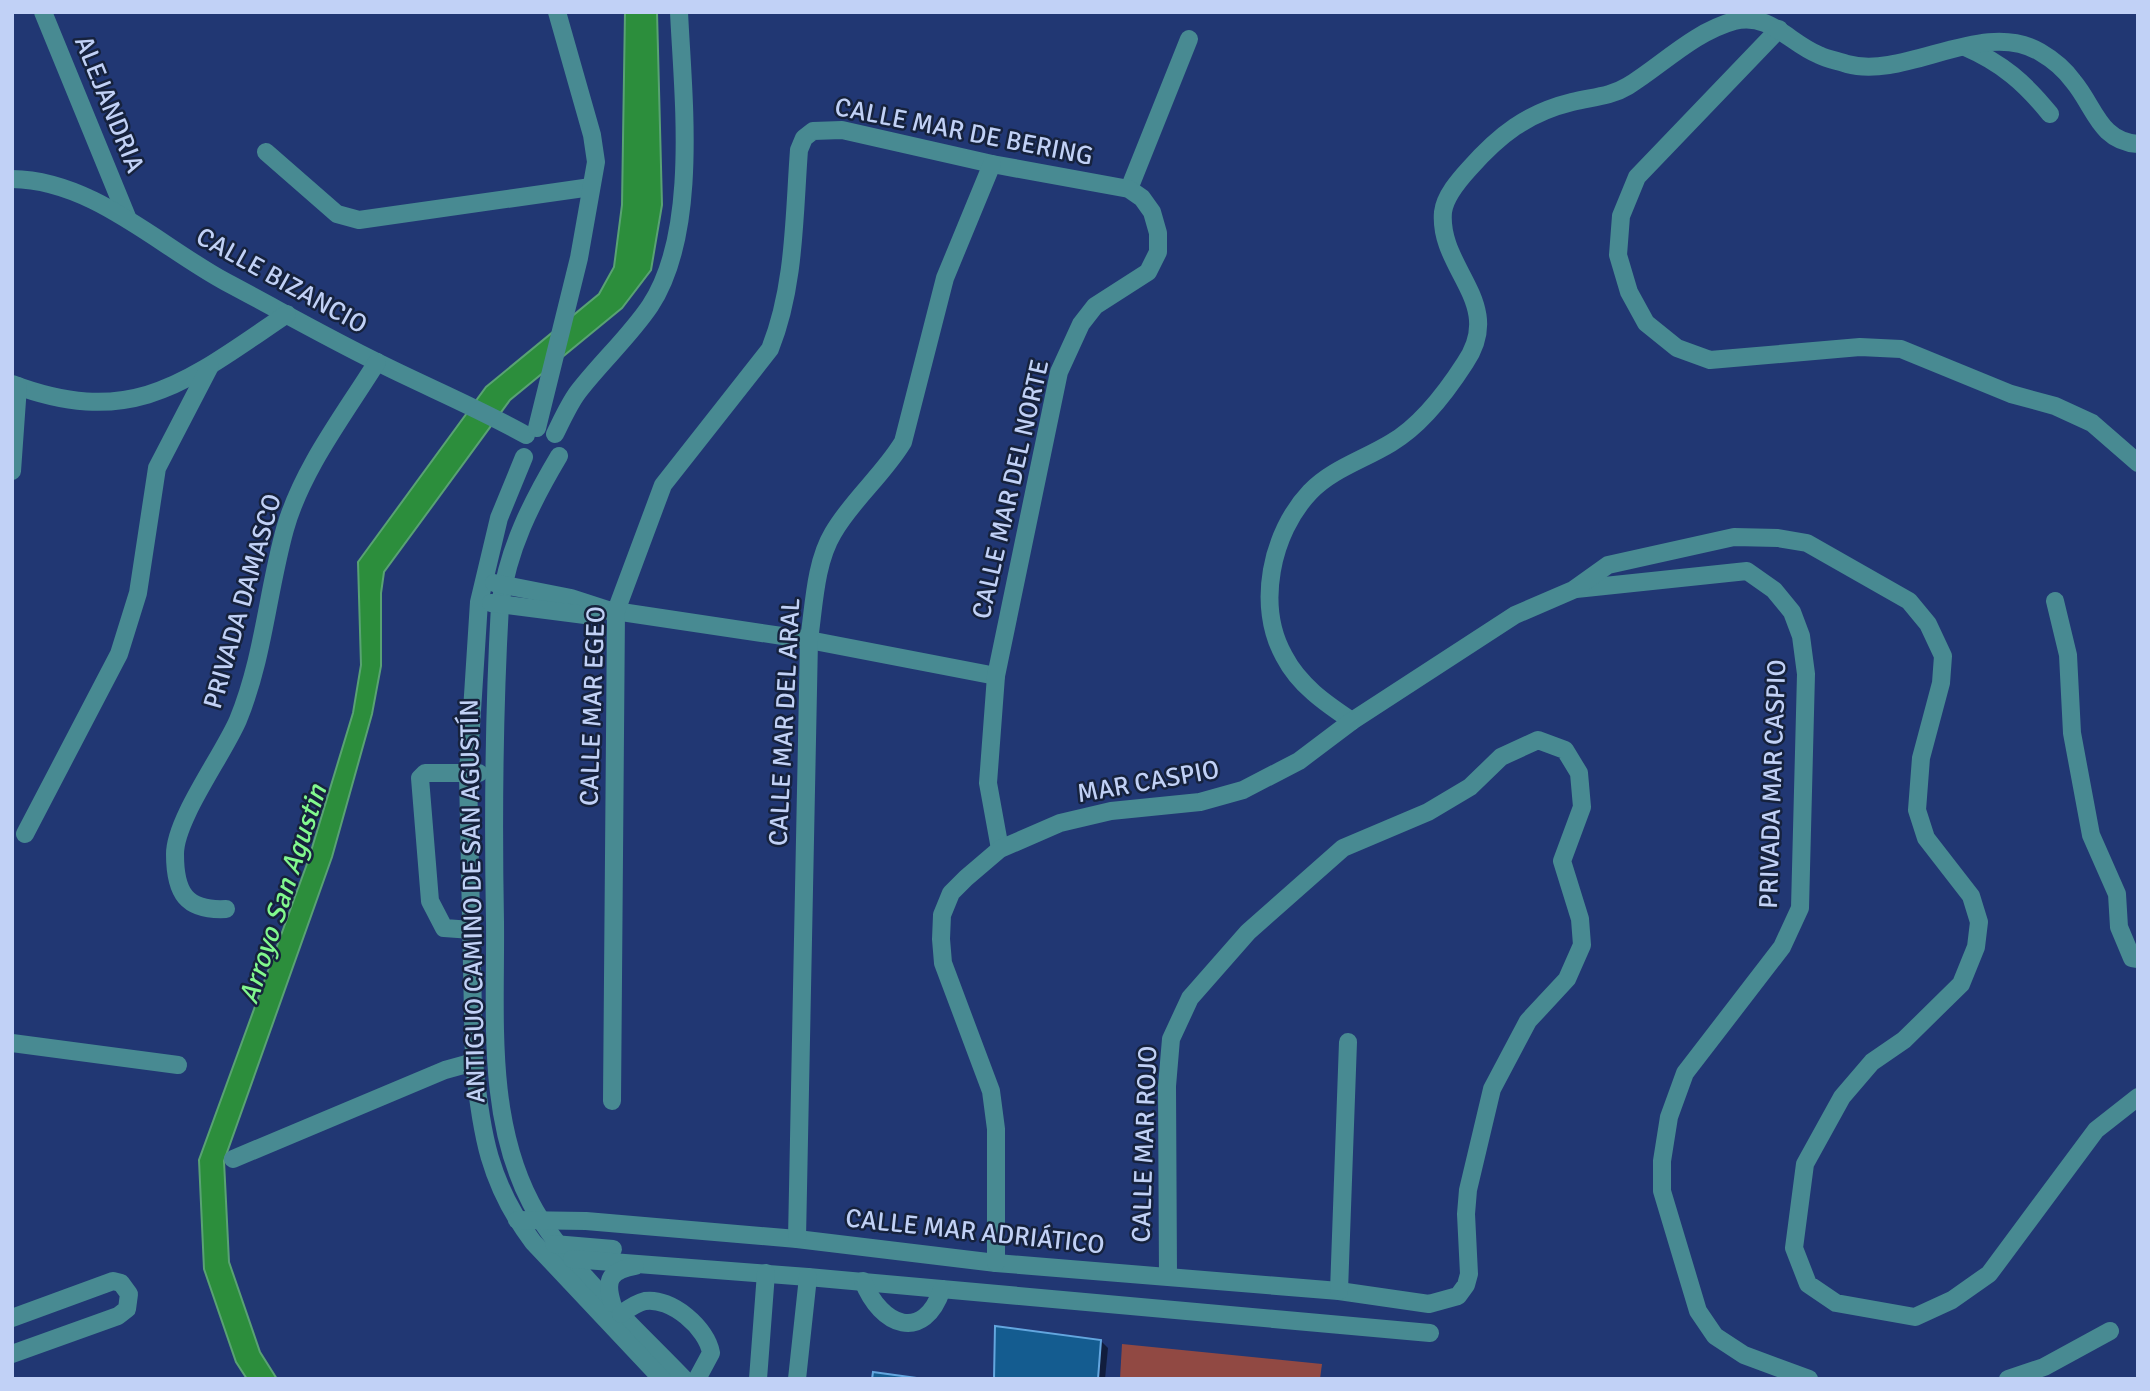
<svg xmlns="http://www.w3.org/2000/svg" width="2150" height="1391" viewBox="0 0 2150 1391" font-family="Signika,sans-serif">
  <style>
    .green { fill: #914943 }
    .water { fill: #2c8e3c; stroke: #59a274; stroke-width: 2 }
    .shadow { fill: #0007 }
    .building { fill: #145c90; stroke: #63a6df; stroke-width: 2 }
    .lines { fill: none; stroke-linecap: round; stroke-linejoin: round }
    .minor { stroke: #488a92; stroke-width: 18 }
    .labels { text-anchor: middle; stroke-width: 5; stroke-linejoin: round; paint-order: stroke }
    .street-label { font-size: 26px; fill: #c1d1f6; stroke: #16223d }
    .water-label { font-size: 28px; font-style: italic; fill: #82f98e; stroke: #16223d }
  </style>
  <rect width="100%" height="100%" fill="#213773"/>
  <path class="green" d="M1122,1344L1322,1364L1320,1379H1120Z"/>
  <path class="water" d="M625,12H657L662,205L651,270L622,308L510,400L384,572L381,593V666L372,714L332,857L224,1161L229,1262L260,1352L277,1379H247L236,1362L204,1269L199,1160L308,861L353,713L361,665L358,562L486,387L599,294L614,267L622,205Z"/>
  <path class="shadow" d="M1101,1341L1108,1348L1105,1379H996Z"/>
  <g class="building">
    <path d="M995,1326L1101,1340L1098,1379H994Z"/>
    <path d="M873,1372L924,1379H872Z"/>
  </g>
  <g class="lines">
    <g class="minor">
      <path d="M43,12L127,217"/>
      <path d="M1779,29L1637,177L1621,216L1618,255L1629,292L1646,323L1677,348L1710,360L1860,347L1901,349L2011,394L2055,406L2092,423L2138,463"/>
      <path d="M1965,47C2002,63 2025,83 2050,114"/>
      <path d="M266,152L337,214L359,220L591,187"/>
      <path d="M12,179C93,180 159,246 226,282C277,309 326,337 377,362C427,387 478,408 526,435"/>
      <path d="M1129,189L1189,39"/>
      <path d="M12,384C134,430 189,380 287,314"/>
      <path d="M537,428L579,258L596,162L592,135L557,12"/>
      <path d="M555,434C562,420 569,404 578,392C601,362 629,337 650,306C699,232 683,97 679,12"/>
      <path d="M559,456C531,503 508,549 500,605C494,711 493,816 495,922C496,1016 486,1117 531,1203C561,1261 638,1331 684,1379"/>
      <path d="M524,457L499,518L479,602L468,773L474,1062C481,1133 489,1184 533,1242L662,1379"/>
      <path d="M12,471L18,386"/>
      <path d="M494,583L571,598L608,610L809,640L996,676"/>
      <path d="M1576,589L1747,571L1774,590L1792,612L1801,636L1806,674L1800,908L1782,947L1685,1073L1669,1117L1662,1161V1191L1698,1311L1715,1336L1744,1355L1809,1379"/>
      <path d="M2055,601L2068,655L2072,733L2091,835L2117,894L2119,927L2132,958L2138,959"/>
      <path d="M491,603L585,615L608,610"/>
      <path d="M1352,721C1325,703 1299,685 1284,656C1256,606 1271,533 1310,492C1332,469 1363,460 1391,443C1420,426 1447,391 1465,363C1506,303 1438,269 1443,212C1445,196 1459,180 1469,169C1499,135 1527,113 1572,102C1591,97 1610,97 1628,86C1662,65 1694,32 1734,21C1770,12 1789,43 1819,55C1827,59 1838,61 1847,64C1906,80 1983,18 2040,52C2052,59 2065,70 2073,81C2095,107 2099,141 2138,144"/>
      <path d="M25,834L119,654L138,593L157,468L210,366"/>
      <path d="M226,909C186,911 175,893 175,854C175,819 223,755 238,720C264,656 267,594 285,529C302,469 344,415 377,362"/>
      <path d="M472,930L444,928L430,901L420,778L425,773H479"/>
      <path d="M12,1043L178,1065"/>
      <path d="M612,1101L616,611L663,485L770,349C795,287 794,216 799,150L804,138L813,131L842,130L992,164L1129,189L1142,198L1152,212L1158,233V252L1148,272L1095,306L1081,324L1059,372L996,676L988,783L1000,849"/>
      <path d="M233,1159L445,1070L474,1062"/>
      <path d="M517,1220L586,1221L797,1239L996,1263L1339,1291L1429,1304L1458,1296L1466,1285L1469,1274L1466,1214L1468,1190L1492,1089L1528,1021L1567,979L1582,945L1580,919L1562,861L1582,807L1579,773L1565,750L1538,740L1501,757L1470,787L1428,812L1343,848L1248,932L1190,998L1171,1039L1167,1086L1168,1275"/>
      <path d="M797,1239L809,640C814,606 815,563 833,533C852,500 883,475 903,442L945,278L992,164"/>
      <path d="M554,1244L613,1249"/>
      <path d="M572,1259L808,1277L1430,1333"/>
      <path d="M996,1263V1129L991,1091L943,963L941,939L942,915L951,893L966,878L1000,849L1060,823L1111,811L1200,802L1243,790L1299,761L1352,721L1515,615L1573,590L1608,565L1734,537L1778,538L1807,543L1909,601L1928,624L1943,656L1941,683L1921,758L1917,810L1926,838L1971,896L1979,922L1976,947L1961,984L1904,1040L1872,1062L1842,1097L1805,1164L1794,1248L1808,1284L1836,1303L1915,1317L1952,1300L1989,1274L2096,1130L2138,1097"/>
      <path d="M863,1281C881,1327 924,1343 942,1289"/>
      <path d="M1339,1291L1348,1042"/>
      <path d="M612,1303C605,1279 610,1271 635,1266"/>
      <path d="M621,1314C628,1309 636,1303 645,1301C671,1297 707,1328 711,1353L697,1379"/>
      <path d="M12,1318L113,1281L121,1283L129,1294L127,1309L118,1316L12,1354"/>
      <path d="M758,1379L766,1273"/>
      <path d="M797,1379L808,1277"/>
      <path d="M2008,1379L2044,1367L2110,1331"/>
    </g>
  </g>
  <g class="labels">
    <g class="street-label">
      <text transform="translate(110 104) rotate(68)" y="9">ALEJANDRIA</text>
      <text transform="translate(964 131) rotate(11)" y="9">CALLE MAR DE BERING</text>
      <text transform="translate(282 280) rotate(29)" y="9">CALLE BIZANCIO</text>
      <text transform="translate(1010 489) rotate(-77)" y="9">CALLE MAR DEL NORTE</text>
      <text transform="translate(242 601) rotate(-74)" y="9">PRIVADA DAMASCO</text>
      <text transform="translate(592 706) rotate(-88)" y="9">CALLE MAR EGEO</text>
      <text transform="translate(784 722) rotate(-87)" y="9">CALLE MAR DEL ARAL</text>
      <text transform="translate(1148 781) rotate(-10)" y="9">MAR CASPIO</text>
      <text transform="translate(1772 784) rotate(-88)" y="9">PRIVADA MAR CASPIO</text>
      <text transform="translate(472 901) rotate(-91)" y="9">ANTIGUO CAMINO DE SAN AGUSTÍN</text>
      <text transform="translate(1144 1144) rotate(-88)" y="9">CALLE MAR ROJO</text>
      <text transform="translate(975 1231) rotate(6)" y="9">CALLE MAR ADRIÁTICO</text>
    </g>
    <g class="water-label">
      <text transform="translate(282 894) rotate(-72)" y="10">Arroyo San Agustin</text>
    </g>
  </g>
  <rect width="2150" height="1391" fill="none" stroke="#c1d1f6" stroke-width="28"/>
</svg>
